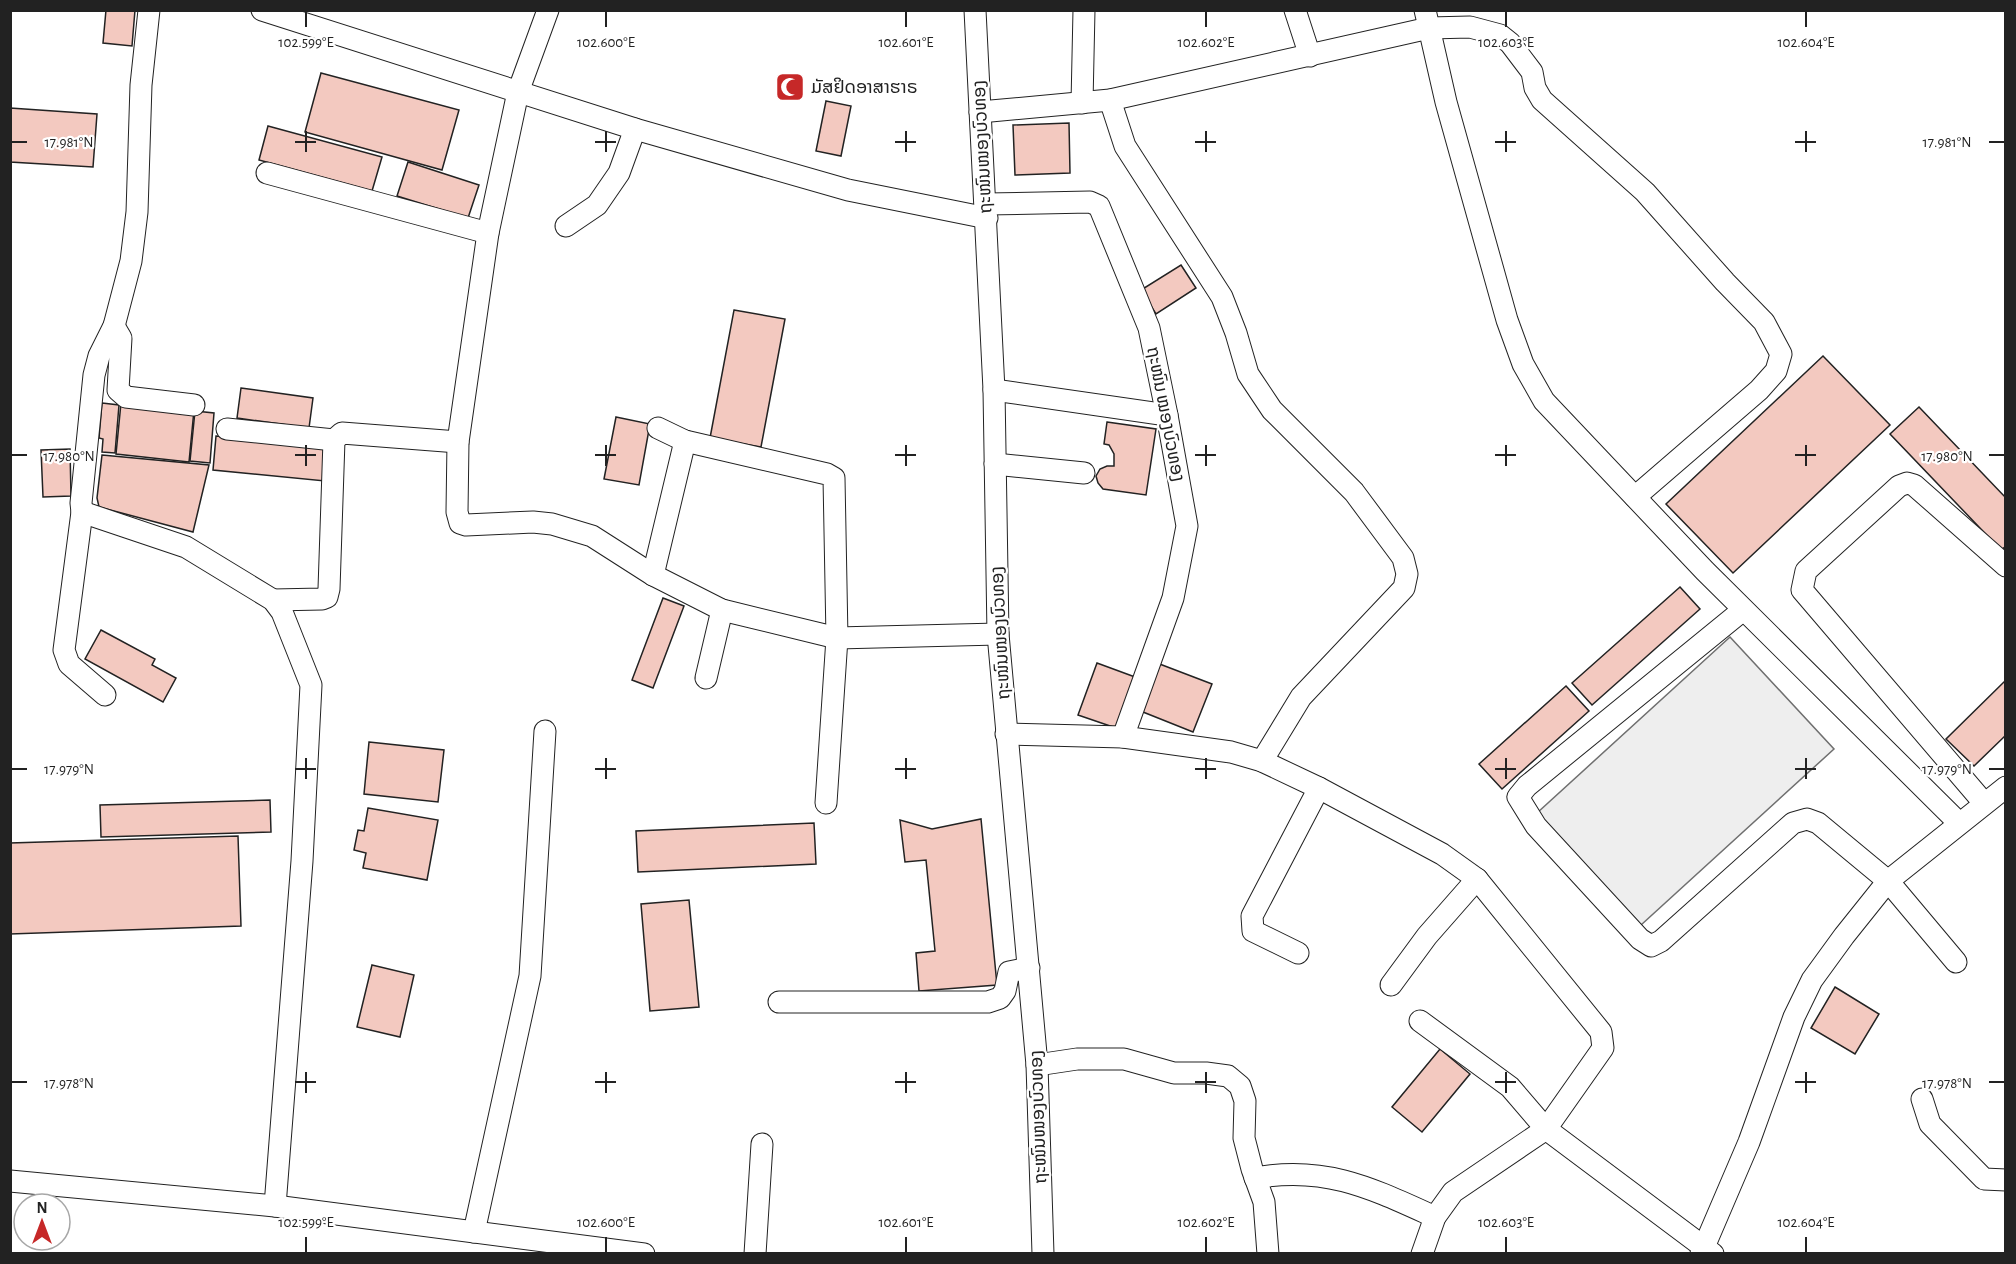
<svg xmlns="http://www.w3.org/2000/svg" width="2016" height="1264" viewBox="0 0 2016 1264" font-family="'Alegreya Sans','Noto Sans Lao',sans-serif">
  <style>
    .green { fill: #eee; stroke: #6f6f6f; stroke-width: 1.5 }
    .building { fill: #f3c9c0; stroke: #222; stroke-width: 1.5 }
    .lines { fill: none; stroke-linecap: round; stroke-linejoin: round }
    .minor-casing { stroke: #222; stroke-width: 23 }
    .minor { stroke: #fff; stroke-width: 21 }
    .ticks { fill: none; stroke: #222; stroke-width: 2 }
    .labels { text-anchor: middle; stroke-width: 4.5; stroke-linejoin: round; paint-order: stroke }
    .poi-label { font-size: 18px; fill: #222; stroke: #fff; text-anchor: start }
    .street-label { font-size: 18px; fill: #222; stroke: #fff }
    .ticks-label { font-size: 15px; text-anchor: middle; fill: #222; stroke: #fff; stroke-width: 4.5; stroke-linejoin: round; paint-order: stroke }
  </style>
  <rect width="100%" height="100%" fill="#fff"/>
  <path class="green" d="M1730,637L1834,749L1641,925L1537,813Z"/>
  <g class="building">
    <path d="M106,10H135L132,46L103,43Z"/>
    <path d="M321,73L459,110L442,170L305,132Z"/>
    <path d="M826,101L851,106L841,156L816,151Z"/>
    <path d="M10,108L97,114L93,167L10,162Z"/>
    <path d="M1069,123L1070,173L1015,175L1013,125Z"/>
    <path d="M268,126L382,157L372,191L259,160Z"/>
    <path d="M408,162L479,185L468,218L397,196Z"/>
    <path d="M1181,265L1196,288L1156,314L1141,290Z"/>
    <path d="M734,310L785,319L761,447L710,438Z"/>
    <path d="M1823,356L1890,425L1733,573L1666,504Z"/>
    <path d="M241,388L313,398L309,428L237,418Z"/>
    <path d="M102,403L119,405L115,453L102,452L103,439L99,438Z"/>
    <path d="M121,403L194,410L189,462L116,454Z"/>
    <path d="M1919,407L2006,498V546L2001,550L1890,434Z"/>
    <path d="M195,411L214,413L210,463L190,461Z"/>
    <path d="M616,417L650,424L639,485L604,479Z"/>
    <path d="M1107,422L1156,429L1146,495L1103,489L1098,483L1096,476L1100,469L1107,466H1114V454L1109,445L1104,444Z"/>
    <path d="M216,436L328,447L325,481L213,470Z"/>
    <path d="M70,449L71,496L43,497L41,450Z"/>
    <path d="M102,455L209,465L193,532L99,507L97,498Z"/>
    <path d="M1680,587L1700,609L1592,705L1572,683Z"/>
    <path d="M663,598L684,606L653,688L632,680Z"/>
    <path d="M101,630L155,659L152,665L176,678L163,702L85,659Z"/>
    <path d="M1097,663L1135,677L1116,728L1078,715Z"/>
    <path d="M1157,663L1212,684L1193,732L1138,710Z"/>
    <path d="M2006,680V735L1974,766L1946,739Z"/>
    <path d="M1566,686L1589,711L1502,789L1479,764Z"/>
    <path d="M369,742L444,750L438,802L364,794Z"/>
    <path d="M270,800L271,832L101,837L100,805Z"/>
    <path d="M368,808L438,820L427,880L363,868L366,853L354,850L358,830L364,831Z"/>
    <path d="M981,819L997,985L919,991L916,953L935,951L926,860L905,862L900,820L932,829Z"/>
    <path d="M814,823L816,864L638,872L636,831Z"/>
    <path d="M238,836L241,926L10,934V843Z"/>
    <path d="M689,900L699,1007L650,1011L641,904Z"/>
    <path d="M372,965L414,975L400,1037L357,1027Z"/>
    <path d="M1835,987L1879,1014L1855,1054L1811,1028Z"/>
    <path d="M1440,1049L1470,1074L1422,1132L1392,1107Z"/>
  </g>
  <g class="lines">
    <g class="minor-casing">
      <g id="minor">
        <path d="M262,10L635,129L848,190L987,218"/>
        <path d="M548,10L518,92L488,233L458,442L457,512L460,523L466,525L533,522L552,524L592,536L653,575L722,610L837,638L998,634"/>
        <path d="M975,10L994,390L998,634L1037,1065L1043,1254"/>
        <path d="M1295,10L1310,56"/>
        <path d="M1425,10L1446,102L1507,320L1523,364L1544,401L1705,571L1959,823"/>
        <path d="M1110,100L1125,146L1222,297L1236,333L1248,374L1272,410L1354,492L1403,558L1407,574L1404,588L1301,697L1262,761"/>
        <path d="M1082,103L1084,10"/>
        <path d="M980,112L1110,100L1429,28L1470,27L1500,35L1510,43L1532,72L1535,88L1542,100L1645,192L1725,282L1764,322L1781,354L1776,371L1759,390L1635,497"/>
        <path d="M267,173L488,233"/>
        <path d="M986,204L1090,202L1099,206L1149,328L1167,415L1187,526L1173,598L1123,737"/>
        <path d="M566,226L597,205L619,173L635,129"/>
        <path d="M114,326L121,338L118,390L126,397L194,405"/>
        <path d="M994,390L1167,415"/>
        <path d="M658,428L685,441L827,474L834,478L837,638L826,803"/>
        <path d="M227,429L334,440"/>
        <path d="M995,464L1084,473"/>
        <path d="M82,512L186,547L273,600L282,612L311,685L302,861L275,1206"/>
        <path d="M653,575L685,441"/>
        <path d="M273,600L322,599L327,597L329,589L334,440L342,433L458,442"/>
        <path d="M1743,610L1527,786L1518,797L1536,826L1640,939L1651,946L1661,941L1793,823L1807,819L1818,823L1888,881L1956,962"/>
        <path d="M706,678L722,610"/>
        <path d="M105,695L69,664L64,650L82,512L81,503L94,375L99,356L114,326L131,261L137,212L141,85L149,10"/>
        <path d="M1006,734L1123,737L1231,752L1262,761L1319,788L1442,854L1477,879L1601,1032L1603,1048L1546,1129L1453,1192L1435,1217L1422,1254"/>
        <path d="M1984,803L1802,590L1806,571L1899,486L1907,483L1914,485L2006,566"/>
        <path d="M1298,953L1253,931L1252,916L1319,788"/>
        <path d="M1391,985L1427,936L1477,879"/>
        <path d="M779,1002H988L1000,998L1005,991L1009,972L1029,968"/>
        <path d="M1420,1021L1510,1087L1546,1129L1713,1254"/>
        <path d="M1037,1065L1077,1059H1124L1174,1073H1206L1228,1076L1240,1086L1245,1101L1244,1138L1252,1169L1264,1202L1268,1254"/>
        <path d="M1922,1099L1930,1124L1984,1179L2006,1180"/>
        <path d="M1255,1178C1326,1165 1373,1189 1435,1217"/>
        <path d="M10,1181L275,1206L644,1254"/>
        <path d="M474,1232L530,976L545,731"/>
        <path d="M755,1254L762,1144"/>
        <path d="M1701,1254L1749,1142L1794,1017L1812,980L1844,936L1888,881L2006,787"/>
      </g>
    </g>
    <use href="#minor" class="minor"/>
  </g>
  <path class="ticks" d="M306,12V27M606,12V27M906,12V27M1206,12V27M1506,12V27M1806,12V27M306,131V152M606,131V152M906,131V152M1206,131V152M1506,131V152M1806,131V152M12,142H27M295,142H316M595,142H616M895,142H916M1195,142H1216M1495,142H1516M1795,142H1816M1989,142H2004M306,445V466M606,445V466M906,445V466M1206,445V466M1506,445V466M1806,445V466M12,455H27M295,455H316M595,455H616M895,455H916M1195,455H1216M1495,455H1516M1795,455H1816M1989,455H2004M306,758V779M606,758V779M906,758V779M1206,758V779M1506,758V779M1806,758V779M12,769H27M295,769H316M595,769H616M895,769H916M1195,769H1216M1495,769H1516M1795,769H1816M1989,769H2004M306,1072V1093M606,1072V1093M906,1072V1093M1206,1072V1093M1506,1072V1093M1806,1072V1093M12,1082H27M295,1082H316M595,1082H616M895,1082H916M1195,1082H1216M1495,1082H1516M1795,1082H1816M1989,1082H2004M306,1237V1252M606,1237V1252M906,1237V1252M1206,1237V1252M1506,1237V1252M1806,1237V1252"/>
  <defs>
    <g id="mosque-square" transform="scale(1.5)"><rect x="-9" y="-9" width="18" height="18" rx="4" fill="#c62828" stroke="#fff"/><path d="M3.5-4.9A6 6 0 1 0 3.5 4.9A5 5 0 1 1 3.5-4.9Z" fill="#fff"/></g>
  </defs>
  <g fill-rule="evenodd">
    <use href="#mosque-square" x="790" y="87"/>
  </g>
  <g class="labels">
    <g class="poi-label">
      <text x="811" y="93">ມັສຢິດອາສາຮາຣ</text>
    </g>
    <g class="street-label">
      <text transform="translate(982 147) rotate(-93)" y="6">ຖະໜົນໜອງບົວທອງ</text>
      <text transform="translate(1166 414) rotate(79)" y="6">ຖະໜົນ ໝອງບົວທອງ</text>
      <text transform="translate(1000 633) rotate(-93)" y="6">ຖະໜົນໜອງບົວທອງ</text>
      <text transform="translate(1038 1117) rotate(-92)" y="6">ຖະໜົນໜອງບົວທອງ</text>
    </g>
  </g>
  <g class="ticks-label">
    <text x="306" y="47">102.599°E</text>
    <text x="606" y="47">102.600°E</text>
    <text x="906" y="47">102.601°E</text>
    <text x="1206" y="47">102.602°E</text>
    <text x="1506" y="47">102.603°E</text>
    <text x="1806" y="47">102.604°E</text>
    <text x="69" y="147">17.981°N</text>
    <text x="1947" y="147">17.981°N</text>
    <text x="69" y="461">17.980°N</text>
    <text x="1947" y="461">17.980°N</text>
    <text x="69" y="774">17.979°N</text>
    <text x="1947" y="774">17.979°N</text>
    <text x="69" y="1088">17.978°N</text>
    <text x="1947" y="1088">17.978°N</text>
    <text x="306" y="1227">102.599°E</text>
    <text x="606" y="1227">102.600°E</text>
    <text x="906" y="1227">102.601°E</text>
    <text x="1206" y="1227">102.602°E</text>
    <text x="1506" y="1227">102.603°E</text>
    <text x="1806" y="1227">102.604°E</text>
  </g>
  <rect width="2016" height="1264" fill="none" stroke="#222222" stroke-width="24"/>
  <g transform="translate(42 1222)"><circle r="28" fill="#ffffff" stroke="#a7a7a7" stroke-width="1.5"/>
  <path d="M0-4.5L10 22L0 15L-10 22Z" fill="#c62828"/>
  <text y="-9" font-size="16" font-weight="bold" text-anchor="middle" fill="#222222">N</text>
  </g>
</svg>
